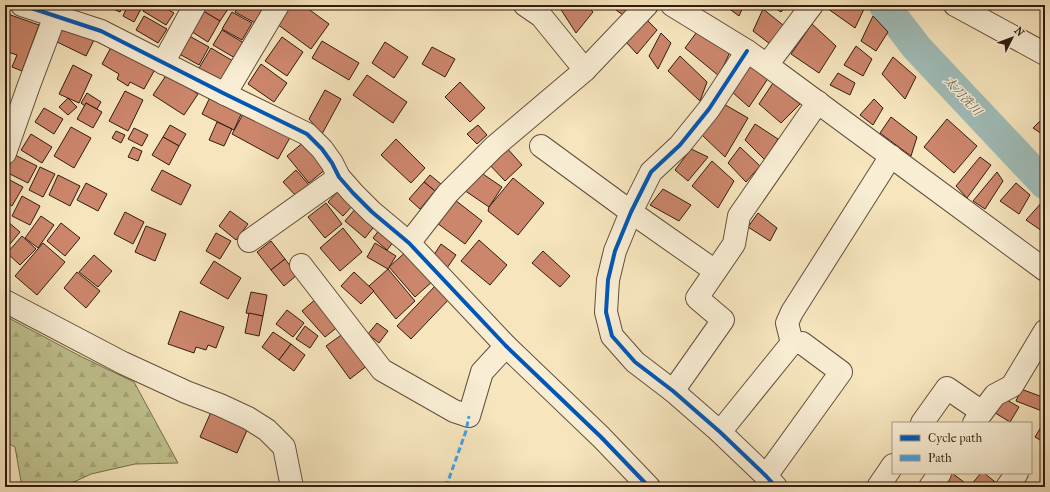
<svg xmlns="http://www.w3.org/2000/svg" width="1050" height="492" viewBox="0 0 1050 492" font-family="'IM FELL French Canon','Noto Serif JP',serif">
  <style>
    .forest { fill: url(#forest-firs); stroke: #7a6f50 }
    .lines { fill: none; stroke-linecap: round; stroke-linejoin: round }
    .river { stroke: #a0bdb9; stroke-width: 31 }
    .building { fill: #cc866c; stroke: #331b11 }
    .minor-casing { stroke: #644e3c; stroke-width: 24 }
    .minor { stroke: #f9eed4; stroke-width: 22 }
    .quiet { stroke: #3ea2ea; stroke-width: 3; stroke-dasharray: 6 3; stroke-linecap: butt }
    .cycleway-casing { stroke: #f9eed4; stroke-width: 6 }
    .cycleway { stroke: #0057b8; stroke-width: 4 }
    .labels { text-anchor: middle; stroke-width: 3; stroke-linejoin: round; paint-order: stroke }
    .water-label { font-size: 12px; font-style: italic; fill: #59544c; stroke: #f9eed4 }
  </style>
  <defs>
    <pattern id="forest-firs" width="22" height="20" patternUnits="userSpaceOnUse"><rect width="22" height="20" fill="#c0c38f"/><path d="M5 1l3.5 6h-7zM16 11l3.5 6h-7z" fill="#a5a77a"/></pattern>
  </defs>
  <rect width="100%" height="100%" fill="#f6e5bd"/>
  <filter id="stains"><feTurbulence type="fractalNoise" baseFrequency=".005" numOctaves="4"/><feColorMatrix values="0 0 0 0 .2 0 0 0 0 .09 0 0 0 0 .02 0 0 0 .5 -.17"/></filter>
  <radialGradient id="worn" r=".72"><stop offset=".6" stop-color="#630" stop-opacity="0"/><stop offset="1" stop-color="#630" stop-opacity=".3"/></radialGradient>
  <path class="forest" d="M5,316L82,357L134,382L178,463L135,464L91,474L63,487H22L15,447L5,442Z"/>
  <g class="lines">
    <path class="river" d="M884,5L917,48L1045,184"/>
  </g>
  <g class="building">
    <path d="M113,5H123L120,12L111,8Z"/>
    <path d="M128,5H137L142,7L134,22L123,16Z"/>
    <path d="M147,5H161L174,13L166,25L143,11Z"/>
    <path d="M199,5H227L230,6L220,21L198,8Z"/>
    <path d="M239,5H265L255,23L235,12Z"/>
    <path d="M292,5H303L329,24L311,49L277,24Z"/>
    <path d="M558,5H586L593,12L576,33Z"/>
    <path d="M609,5H631L623,15Z"/>
    <path d="M724,5H744L739,16Z"/>
    <path d="M770,5H788L781,12Z"/>
    <path d="M825,5H862L865,7L855,28L824,6Z"/>
    <path d="M198,8L220,21L208,42L186,28Z"/>
    <path d="M763,9L783,25L770,44L753,31Z"/>
    <path d="M232,12L252,23L242,40L222,29Z"/>
    <path d="M5,13L39,25L22,71L12,67L17,55L5,51Z"/>
    <path d="M144,16L167,29L158,43L136,30Z"/>
    <path d="M873,16L888,32L876,51L861,41Z"/>
    <path d="M646,19L657,30L637,54L626,42Z"/>
    <path d="M61,24L94,40L86,56L53,40Z"/>
    <path d="M812,24L836,46L819,73L791,54Z"/>
    <path d="M699,29L730,52L719,76L685,48Z"/>
    <path d="M222,30L244,43L235,58L213,45Z"/>
    <path d="M184,33L209,47L199,65L174,51Z"/>
    <path d="M661,33L671,43L658,69L649,56Z"/>
    <path d="M282,37L303,52L287,76L265,61Z"/>
    <path d="M115,40L158,64L144,89L130,82L128,86L117,79L119,74L102,64Z"/>
    <path d="M322,41L359,63L349,80L312,58Z"/>
    <path d="M385,42L408,57L394,78L372,63Z"/>
    <path d="M856,46L872,59L863,76L844,65Z"/>
    <path d="M432,47L455,59L445,77L422,64Z"/>
    <path d="M211,48L233,61L221,81L199,68Z"/>
    <path d="M680,56L707,82L700,101L668,71Z"/>
    <path d="M893,57L916,77L905,99L882,74Z"/>
    <path d="M261,64L287,83L274,102L248,84Z"/>
    <path d="M73,65L92,75L79,103L59,94Z"/>
    <path d="M749,65L769,77L749,107L731,91Z"/>
    <path d="M838,73L855,83L850,95L830,85Z"/>
    <path d="M167,74L198,94L184,115L153,95Z"/>
    <path d="M367,75L407,102L393,123L353,95Z"/>
    <path d="M460,82L485,108L470,122L445,97Z"/>
    <path d="M773,83L800,104L781,123L759,104Z"/>
    <path d="M325,90L341,99L322,134L309,119Z"/>
    <path d="M125,91L143,100L128,131L109,121Z"/>
    <path d="M87,93L101,102L97,109L86,103L85,106L81,103Z"/>
    <path d="M211,95L243,110L234,130L202,114Z"/>
    <path d="M68,98L77,107L68,115L59,107Z"/>
    <path d="M874,99L883,108L873,125L860,115Z"/>
    <path d="M86,103L102,112L93,128L77,119Z"/>
    <path d="M722,103L748,118L725,157L702,135Z"/>
    <path d="M44,108L63,119L54,134L35,122Z"/>
    <path d="M246,109L292,134L278,159L232,134Z"/>
    <path d="M1045,114V136L1033,128L1043,118Z"/>
    <path d="M891,117L917,137L911,156L880,133Z"/>
    <path d="M947,119L977,146L954,173L924,147Z"/>
    <path d="M217,122L232,129L224,146L209,140Z"/>
    <path d="M755,124L778,139L765,160L745,140Z"/>
    <path d="M170,125L186,134L179,146L163,137Z"/>
    <path d="M478,125L487,135L477,144L467,134Z"/>
    <path d="M71,127L91,138L74,168L54,156Z"/>
    <path d="M134,128L148,135L142,146L128,139Z"/>
    <path d="M116,131L125,135L121,143L112,138Z"/>
    <path d="M31,134L52,147L42,163L21,150Z"/>
    <path d="M163,137L179,146L169,165L152,155Z"/>
    <path d="M396,139L425,168L411,183L381,155Z"/>
    <path d="M305,141L327,168L309,183L287,156Z"/>
    <path d="M133,147L142,151L138,161L128,157Z"/>
    <path d="M506,147L522,165L505,181L488,163Z"/>
    <path d="M740,147L760,166L746,182L728,163Z"/>
    <path d="M691,149L708,157L688,181L675,170Z"/>
    <path d="M15,155L37,166L28,183L6,172Z"/>
    <path d="M980,157L991,165L967,198L956,186Z"/>
    <path d="M712,161L734,181L718,208L692,186Z"/>
    <path d="M40,167L55,174L43,197L29,190Z"/>
    <path d="M162,170L191,185L181,205L151,190Z"/>
    <path d="M296,170L309,185L297,197L283,182Z"/>
    <path d="M477,170L502,187L489,207L464,190Z"/>
    <path d="M997,172L1003,181L985,209L973,201Z"/>
    <path d="M58,175L80,186L70,206L49,195Z"/>
    <path d="M430,175L441,184L435,191L424,182Z"/>
    <path d="M6,178L23,187L12,206L5,202V180Z"/>
    <path d="M513,178L544,203L518,235L488,211L489,207Z"/>
    <path d="M424,182L435,191L420,209L409,199Z"/>
    <path d="M86,183L107,194L98,211L77,200Z"/>
    <path d="M1016,183L1030,195L1019,214L1000,201Z"/>
    <path d="M663,189L691,205L679,221L650,205Z"/>
    <path d="M339,190L354,204L343,216L328,202Z"/>
    <path d="M22,196L40,206L30,225L12,216Z"/>
    <path d="M455,200L482,221L465,244L437,223Z"/>
    <path d="M1043,201L1045,203V233L1026,220Z"/>
    <path d="M326,203L342,224L325,238L308,217Z"/>
    <path d="M357,207L376,224L365,238L345,221Z"/>
    <path d="M230,211L248,224L236,240L219,226Z"/>
    <path d="M125,212L144,222L133,244L114,234Z"/>
    <path d="M758,213L777,228L770,241L748,227Z"/>
    <path d="M41,216L54,225L38,248L25,238Z"/>
    <path d="M8,222L20,232L5,250V226Z"/>
    <path d="M61,223L80,238L65,256L47,241Z"/>
    <path d="M146,226L166,234L155,261L135,252Z"/>
    <path d="M343,228L362,252L340,271L320,248Z"/>
    <path d="M380,229L394,241L387,250L373,238Z"/>
    <path d="M216,233L231,241L220,259L206,251Z"/>
    <path d="M22,236L36,249L20,265L7,253Z"/>
    <path d="M479,240L507,265L490,285L461,261Z"/>
    <path d="M271,241L285,259L271,270L257,252Z"/>
    <path d="M43,243L65,262L37,295L15,276Z"/>
    <path d="M375,243L396,256L388,269L367,257Z"/>
    <path d="M441,244L456,255L447,268L432,258Z"/>
    <path d="M408,250L434,280L415,297L389,267Z"/>
    <path d="M543,251L570,276L560,287L532,263Z"/>
    <path d="M94,255L112,271L98,287L79,272Z"/>
    <path d="M285,259L297,275L284,286L271,270Z"/>
    <path d="M214,261L241,278L228,299L200,283Z"/>
    <path d="M388,269L415,301L396,319L369,286Z"/>
    <path d="M77,272L100,291L86,308L64,288Z"/>
    <path d="M354,272L374,291L361,304L341,286Z"/>
    <path d="M437,284L451,297L411,339L397,326Z"/>
    <path d="M251,292L267,295L263,316L246,313Z"/>
    <path d="M317,298L340,325L325,337L302,311Z"/>
    <path d="M287,310L304,323L293,337L276,324Z"/>
    <path d="M180,311L224,327L216,348L208,345L206,350L196,347L194,353L168,344Z"/>
    <path d="M249,313L263,316L259,336L245,333Z"/>
    <path d="M377,323L388,331L379,343L368,334Z"/>
    <path d="M305,326L318,336L310,348L296,339Z"/>
    <path d="M273,332L291,344L279,360L262,347Z"/>
    <path d="M344,333L368,365L350,379L326,346Z"/>
    <path d="M291,344L305,355L294,371L279,360Z"/>
    <path d="M1021,389L1045,398V405L1042,411L1016,401Z"/>
    <path d="M1000,396L1019,407L1010,422L992,411Z"/>
    <path d="M211,412L248,428L237,453L200,437Z"/>
    <path d="M1044,422H1045V443L1035,437Z"/>
    <path d="M947,473H952L965,483L963,487H945L940,483Z"/>
    <path d="M981,473H984L999,485L997,487H974L971,485Z"/>
  </g>
  <g class="lines">
    <g class="minor-casing">
      <g id="minor">
        <path d="M22,5L101,31L225,94L307,134L322,149L332,163L339,177L353,193L372,212L409,243L506,346L601,437L649,487"/>
        <path d="M525,5L541,16L585,70"/>
        <path d="M672,5L747,51L767,65C860,133 952,202 1045,270"/>
        <path d="M955,5L1045,54"/>
        <path d="M747,51L709,109L680,145L651,172L631,212L615,251L608,280L606,312L612,336L635,362L673,391L720,432L766,476L776,487"/>
        <path d="M163,63L195,5"/>
        <path d="M767,65L812,5"/>
        <path d="M225,94L278,5"/>
        <path d="M541,146L631,212L715,271"/>
        <path d="M5,153L29,85L55,16"/>
        <path d="M249,241L339,177"/>
        <path d="M409,243L448,193L494,147L585,70L647,5"/>
        <path d="M301,265L382,370L454,411L469,416L482,372L506,346"/>
        <path d="M5,301L123,363L186,392L220,405L248,418L267,430L284,447L292,487"/>
        <path d="M792,343L787,323L792,312L891,156"/>
        <path d="M673,391L723,320L697,298L734,244L739,216L818,102"/>
        <path d="M922,423L947,388L982,412"/>
        <path d="M974,423L995,395L1012,386L1045,331"/>
        <path d="M720,432L792,343"/>
        <path d="M766,476L841,372L802,343H792"/>
        <path d="M878,487L893,465"/>
        <path d="M930,487L940,473"/>
        <path d="M1007,487L1017,473"/>
      </g>
    </g>
    <use href="#minor" class="minor"/>
    <path class="quiet" d="M446,487L466,431L469,416"/>
    <g class="cycleway-casing">
      <g id="cycleway">
        <path d="M22,5L101,31L225,94L307,134L322,149L332,163L339,177L353,193L372,212L409,243L506,346L601,437L649,487"/>
        <path d="M747,51L709,109L680,145L651,172L631,212L615,251L608,280L606,312L612,336L635,362L673,391L720,432L766,476L776,487"/>
      </g>
    </g>
    <use href="#cycleway" class="cycleway"/>
  </g>
  <g class="labels">
    <g class="water-label">
      <text transform="translate(963 96) rotate(47)" y="4">太刀洗川</text>
    </g>
  </g>
  <rect width="1050" height="492" fill="none" stroke="#f6e5bd" stroke-width="20"/>
  <rect x="6" y="6" width="1038" height="480" fill="none" stroke="#331b11" stroke-width="2"/>
  <rect x="10" y="10" width="1030" height="472" fill="none" stroke="#331b11"/>
  <rect x="892" y="422" width="140" height="52" fill="#f9eed4" stroke="#aa9a86"/>
  <rect x="900" y="435" width="20" height="6" fill="#0057b8" stroke="#aa9a86"/>
  <text x="928" y="442" font-size="12" fill="#331b11">Cycle path</text>
  <rect x="900" y="455" width="20" height="6" fill="#3ea2ea" stroke="#aa9a86"/>
  <text x="928" y="462" font-size="12" fill="#331b11">Path</text>
  <g transform="translate(1012 38) rotate(48)" stroke="#f9eed4" stroke-width="3" paint-order="stroke">
  <path d="M0-3L7 15L0 10L-7 15Z" fill="#331b11"/>
  <text y="-6" font-size="11" font-weight="bold" text-anchor="middle" fill="#331b11">N</text>
  </g>
  <rect width="100%" height="100%" filter="url(#stains)"/>
  <rect width="100%" height="100%" fill="url(#worn)"/>
</svg>
